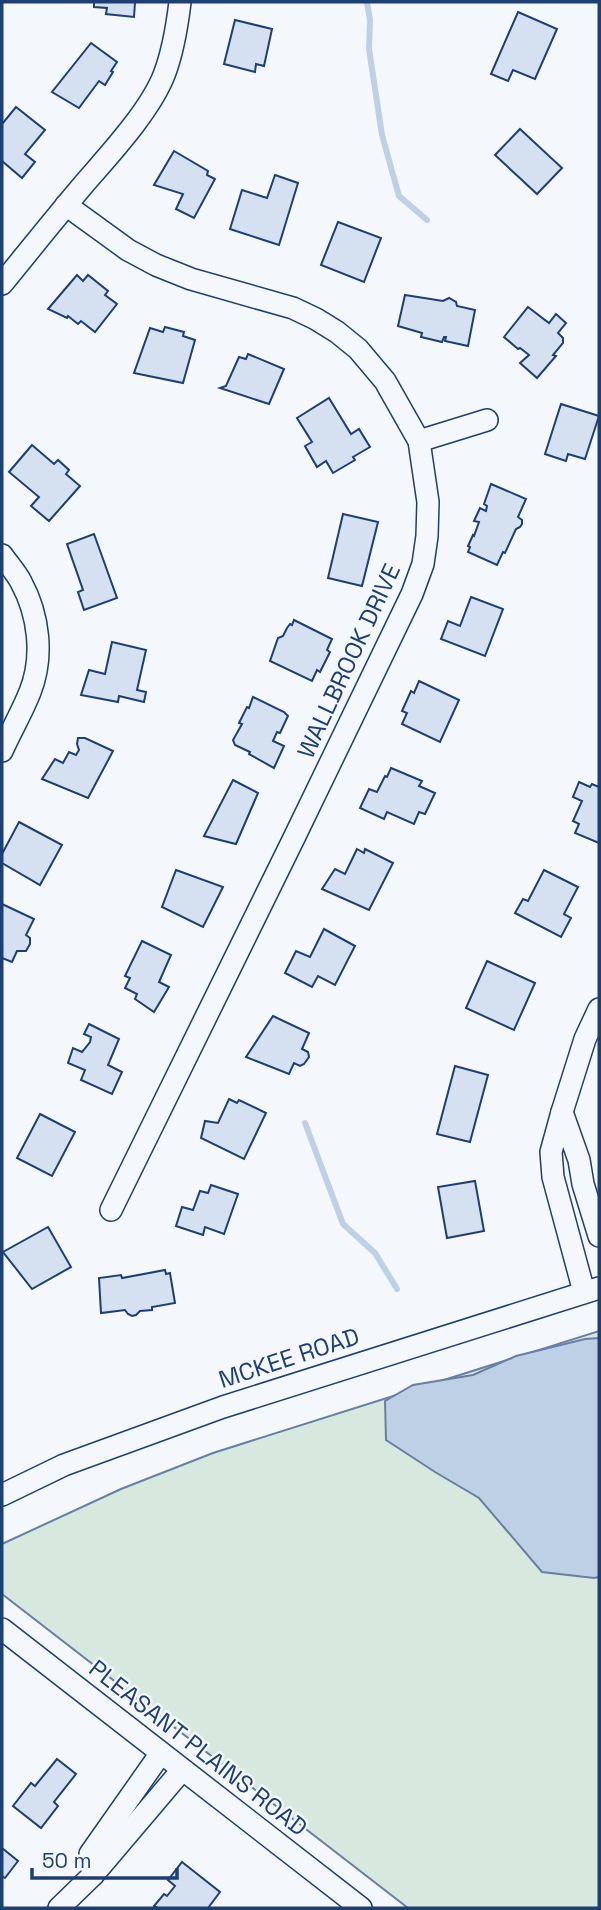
<svg xmlns="http://www.w3.org/2000/svg" width="601" height="1910" viewBox="0 0 601 1910" font-family="'Space Grotesk',sans-serif">
  <style>
    .green { fill: #d7e8df; stroke: #687fa3; stroke-width: 2 }
    .water { fill: #bed0e5; stroke: #687fa3; stroke-width: 2 }
    .lines { fill: none; stroke-linecap: round; stroke-linejoin: round }
    .stream { stroke: #bed0e5; stroke-width: 6 }
    .building { fill: #d5e0f0; stroke: #1d3f73; stroke-width: 2 }
    .minor-casing { stroke: #1d3f73; stroke-width: 24 }
    .minor { stroke: #f4f7fb; stroke-width: 21 }
    .labels { text-anchor: middle; stroke-width: 5; stroke-linejoin: round; paint-order: stroke }
    .street-label { font-size: 24px; fill: #1d3f73; stroke: #f4f7fb }
  </style>
  <rect width="100%" height="100%" fill="#f4f7fb"/>
  <path class="green" d="M599,1331V1908H408L2,1594V1544L121,1489L213,1453Z"/>
  <path class="water" d="M599,1338V1577L594,1578L542,1572L479,1498L435,1472L386,1440L385,1401L413,1385L473,1375L516,1356L585,1339Z"/>
  <g class="lines">
    <g class="stream">
      <path d="M367,2L370,20L369,49L382,135L399,196L427,220"/>
      <path d="M305,1123L343,1224L375,1253L397,1289"/>
    </g>
  </g>
  <g class="building">
    <path d="M94,2H135L134,17L106,14L107,8L94,7Z"/>
    <path d="M518,12L557,29L535,79L513,70L508,81L491,74Z"/>
    <path d="M235,20L272,29L264,66L256,64L255,72L224,64Z"/>
    <path d="M91,43L117,62L111,71L113,72L105,85L99,81L79,108L52,92Z"/>
    <path d="M16,107L45,130L25,154L35,162L22,178L2,161V124Z"/>
    <path d="M520,129L562,168L537,194L495,155Z"/>
    <path d="M174,151L208,171L207,175L215,179L194,218L176,209L183,194L154,185Z"/>
    <path d="M275,175L298,183L279,245L230,229L242,190L267,198Z"/>
    <path d="M338,222L381,238L364,282L321,265Z"/>
    <path d="M77,275L83,281L88,275L108,291L105,295L117,304L95,332L81,321L78,324L68,316L67,318L48,309Z"/>
    <path d="M405,295L443,301L449,298L456,302L457,306L475,310L468,346L445,341L446,337H444L442,342L421,337L422,333L398,326Z"/>
    <path d="M528,307L549,323L556,314L566,323L558,333L563,338V343L553,355L556,356L537,378L520,363L529,355L520,348L518,349L504,337Z"/>
    <path d="M165,327L184,332L183,336L195,340L183,383L134,373L150,328L163,332Z"/>
    <path d="M248,354L284,369L269,404L220,388L226,386L239,357L246,359Z"/>
    <path d="M329,398L351,434L359,429L370,447L353,457L355,460L333,473L326,461L317,467L305,446L312,442L297,418Z"/>
    <path d="M561,404L599,416L585,459L568,454L566,461L545,454Z"/>
    <path d="M32,445L54,464L58,460L69,470L66,474L80,486L49,521L31,506L39,497L9,472Z"/>
    <path d="M491,484L526,499L518,517L522,520V524L520,527L516,529L505,553L503,552L497,565L468,552L470,547L468,546L473,535L474,536L479,522L474,521L480,508L486,511L487,506L484,504Z"/>
    <path d="M343,514L378,522L362,586L328,578Z"/>
    <path d="M94,534L117,598L84,610L78,592L83,590L67,544Z"/>
    <path d="M471,597L503,609L485,656L441,639L448,621L460,626Z"/>
    <path d="M294,620L332,639L327,650L330,652L320,672L317,670L312,681L270,661L278,638L283,636L287,628L290,624L292,625Z"/>
    <path d="M112,642L146,650L137,690L146,692L144,702L119,696L118,702L81,695L89,670L105,674Z"/>
    <path d="M419,681L459,700L440,742L402,724L407,713L402,711L411,691L414,693Z"/>
    <path d="M253,697L284,712L288,716L280,733L277,732L273,741L284,746L274,768L249,754L250,752L235,745L233,740L242,724L239,723L247,707L249,708Z"/>
    <path d="M78,738H85L113,751L88,798L42,779L55,759L63,763L69,752L76,755L79,750L77,744Z"/>
    <path d="M391,768L422,781L419,786L435,793L425,814L419,812L414,824L387,812L384,819L360,808L369,789L377,792L385,776L387,777Z"/>
    <path d="M233,780L258,793L236,844L204,836Z"/>
    <path d="M579,782L590,787L592,784L599,787V843L575,833L579,824L573,821L582,801L573,797Z"/>
    <path d="M19,822L62,845L40,885L2,863V854Z"/>
    <path d="M357,849L364,853L365,849L393,863L369,910L322,889L335,869L345,874Z"/>
    <path d="M176,870L223,887L203,927L162,907Z"/>
    <path d="M544,870L578,887L564,914L571,918L561,937L515,913L523,899L528,901Z"/>
    <path d="M2,904L34,919L26,935L30,938V944L26,951H17L12,962L2,958Z"/>
    <path d="M324,929L355,946L335,985L318,976L312,987L285,973L296,951L310,957Z"/>
    <path d="M142,941L171,955L159,982L169,987L154,1012L135,999L137,994L125,988L130,978L125,976Z"/>
    <path d="M487,961L535,983L514,1030L466,1008Z"/>
    <path d="M273,1016L309,1033L302,1049L308,1052L309,1057L304,1064L300,1066L294,1063L289,1074L246,1057Z"/>
    <path d="M89,1024L119,1039L108,1065L122,1072L112,1094L81,1080L85,1070L68,1063L73,1048L82,1052L90,1042L91,1037L84,1034Z"/>
    <path d="M455,1066L488,1075L470,1142L437,1134Z"/>
    <path d="M229,1099L237,1103L239,1100L266,1113L244,1159L201,1138L205,1121L218,1123Z"/>
    <path d="M40,1114L75,1132L52,1176L17,1158Z"/>
    <path d="M475,1181L484,1231L447,1238L438,1187Z"/>
    <path d="M211,1185L238,1194L224,1234L205,1227L203,1235L176,1226L182,1207L193,1210L200,1191L208,1193Z"/>
    <path d="M48,1227L71,1267L32,1289L3,1252Z"/>
    <path d="M165,1270L166,1274L170,1273L175,1303L152,1307V1310L140,1311L136,1315L132,1316L128,1314L125,1310L101,1313L99,1278L121,1275L122,1278Z"/>
    <path d="M57,1759L76,1774L54,1802L58,1806L41,1828L13,1806L31,1783L35,1786Z"/>
    <path d="M2,1848L18,1861L5,1878L2,1876Z"/>
    <path d="M182,1862L220,1892L208,1908H158L154,1906L164,1894L167,1896L175,1886L168,1880Z"/>
  </g>
  <g class="lines">
    <g class="minor-casing">
      <g id="minor">
        <path d="M66,205L128,250L156,265L191,279L293,308L316,319L337,332L358,349L385,381L419,441L428,502L427,536L423,564L412,594L293,840L111,1210"/>
        <path d="M2,284C29,251 56,217 84,184C109,155 150,111 164,75C173,52 177,27 180,2"/>
        <path d="M419,441L487,420"/>
        <path d="M2,555C8,564 16,572 21,582C39,615 44,657 30,692C22,712 11,731 2,751"/>
        <path d="M562,1112L585,1039L599,1009"/>
        <path d="M584,1292L553,1177L551,1152L562,1112L579,1160L583,1184L599,1236"/>
        <path d="M2,1495L64,1465L223,1407L599,1288"/>
        <path d="M2,1629L361,1908"/>
        <path d="M93,1875L90,1854L161,1753"/>
        <path d="M59,1908L93,1875L182,1770"/>
      </g>
    </g>
    <use href="#minor" class="minor"/>
  </g>
  <g class="labels">
    <g class="street-label">
      <text transform="translate(349 661) rotate(-65)" y="8">WALLBROOK DRIVE</text>
      <text transform="translate(289 1358) rotate(-18)" y="8">MCKEE ROAD</text>
      <text transform="translate(198 1748) rotate(38)" y="8">PLEASANT PLAINS ROAD</text>
    </g>
  </g>
  <rect width="601" height="1910" fill="none" stroke="#1d3f73" stroke-width="7"/>
  <path d="M32 1868v10h145v-10" fill="none" stroke="#1d3f73" stroke-width="3.5"/>
  <text x="42" y="1868" font-size="21" fill="#1d3f73" stroke="#f4f7fb" stroke-width="5" paint-order="stroke">50 m</text>
</svg>
